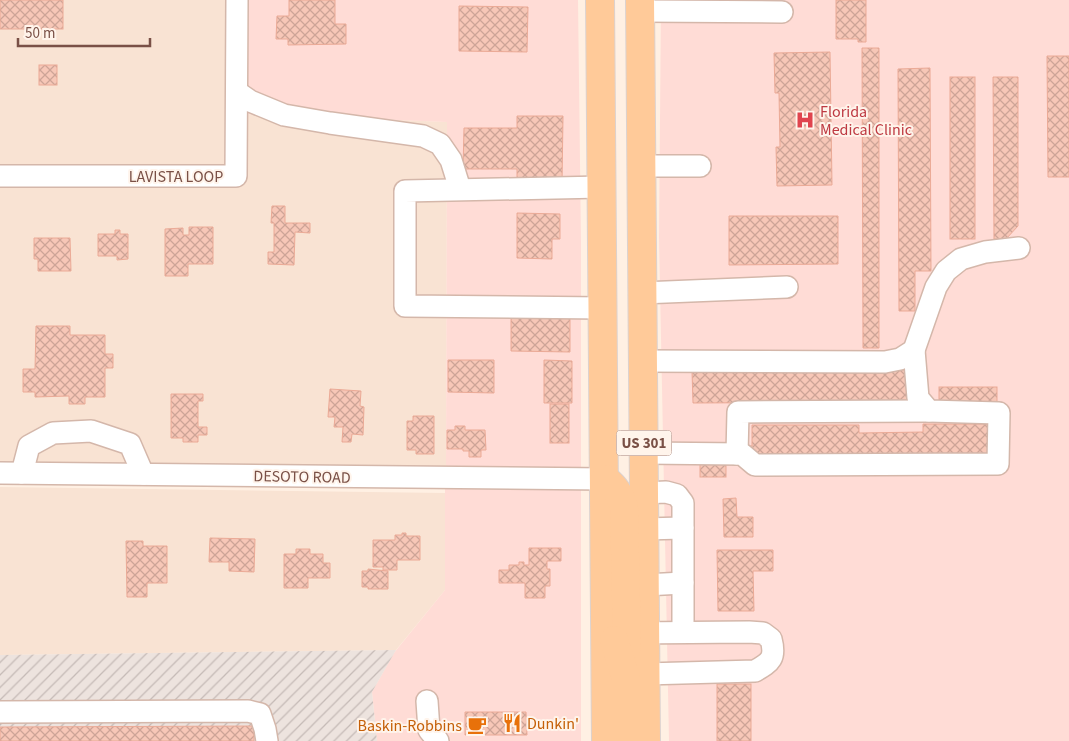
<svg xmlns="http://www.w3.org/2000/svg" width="1069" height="741" viewBox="0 0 1069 741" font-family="'Source Sans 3',sans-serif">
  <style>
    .residential { fill: #f9e3d3 }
    .commercial { fill: #ffdcd6 }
    .industrial { fill: url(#industrial-furrows) }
    .building { fill: url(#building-cross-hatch); stroke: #ebaa96 }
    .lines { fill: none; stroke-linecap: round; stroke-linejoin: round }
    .minor-casing { stroke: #d4b7aa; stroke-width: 24 }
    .major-casing { stroke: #dcd2cf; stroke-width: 30 }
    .minor { stroke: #fff; stroke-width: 21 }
    .major { stroke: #ffca99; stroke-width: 28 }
    .labels { text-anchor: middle; stroke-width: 4; stroke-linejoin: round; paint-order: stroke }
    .shield { fill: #fff4eb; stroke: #a28178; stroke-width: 1 }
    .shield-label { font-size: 15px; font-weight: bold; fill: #7a5046 }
    .health-label { font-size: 16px; fill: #be3a42; stroke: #fff4eb; text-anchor: start }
    .street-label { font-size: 16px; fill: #7a5046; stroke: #fff4eb }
    .food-label { font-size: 16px; fill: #c56008; stroke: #fff4eb; text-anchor: start }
  </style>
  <defs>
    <pattern id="industrial-furrows" width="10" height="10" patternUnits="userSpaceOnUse" patternTransform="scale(1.25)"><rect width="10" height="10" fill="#ede3de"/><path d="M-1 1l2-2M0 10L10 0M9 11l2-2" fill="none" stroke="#c5bab6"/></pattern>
    <pattern id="building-cross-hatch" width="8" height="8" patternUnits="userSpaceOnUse" patternTransform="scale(1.25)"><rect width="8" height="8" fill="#f7c7b7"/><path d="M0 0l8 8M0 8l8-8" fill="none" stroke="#cda497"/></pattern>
  </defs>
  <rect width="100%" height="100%" fill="#fff0e3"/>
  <g class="residential">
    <path d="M0,0H228L227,166H0Z"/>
    <path d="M246,114L447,122L446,467L0,463V186L236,187L246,176Z"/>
    <path d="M0,487L445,493V590L396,650L0,655Z"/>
  </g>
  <g class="commercial">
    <path d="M246,0H578L581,243V469L446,467L447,122L246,114Z"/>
    <path d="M661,0H1069V741H669L659,237Z"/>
    <path d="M445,488L581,489V741H377L372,692L394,653L445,590Z"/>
  </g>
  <path class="industrial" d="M396,650L372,692L377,741H0V655Z"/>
  <g class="building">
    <rect x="0" y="0" width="63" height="29"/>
    <path d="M289,0H335V24H346V44L288,45V39H276L277,16H289Z"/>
    <path d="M836,0H866V42H858V39H836Z"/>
    <path d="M459,6L528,7L527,52L459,51Z"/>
    <path d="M862,48H879V348H863Z"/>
    <path d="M830,52L832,185L777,186L776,147H780L779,93H775L774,53Z"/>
    <path d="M1047,56H1069V177H1048Z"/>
    <rect x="39" y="65" width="18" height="20"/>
    <path d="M930,68L931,271H915V311H899L898,69Z"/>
    <rect x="950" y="77" width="25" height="162"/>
    <path d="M993,77H1018V226L1006,239H994Z"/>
    <path d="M517,116H563L562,184L517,183V169H463L464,128H517Z"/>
    <path d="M272,206H285V223H310V233L295,232L294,265L268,264V252H274V223H271Z"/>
    <path d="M517,213L560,214V239H552V259L517,258Z"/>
    <path d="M729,216H838V264L729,265Z"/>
    <path d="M189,227H213V264H188V276H165V229L183,228V235H189Z"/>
    <path d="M115,230H120V234H128V259L117,260V256H98V234H115Z"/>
    <path d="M34,238H70L71,271H38V259H34Z"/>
    <path d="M511,313L570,314V352L511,351Z"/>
    <path d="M36,326H70V335H105V354H113V368H105V397H85V404H69V396L35,397V392H23V369H35Z"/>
    <path d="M448,360H494V393L448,392Z"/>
    <path d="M544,360L572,361V403H544Z"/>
    <path d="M908,370L909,402L693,403L692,371Z"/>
    <rect x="939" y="387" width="58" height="15"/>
    <path d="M330,389L361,391L360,406L364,407L363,435L352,434L351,442H342L343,427H334L335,417H328Z"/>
    <path d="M171,394H203V401H198V427H207V435H198V442H183V438H171Z"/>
    <rect x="550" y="404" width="19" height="39"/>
    <path d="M413,416H434V454H416V450H407V421H413Z"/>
    <path d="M923,424H990V459L749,460V446H752V425H859V433L923,432Z"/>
    <path d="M455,426H465V430H485L486,450H481V457H469V451H463V449H447V430H455Z"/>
    <rect x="700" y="460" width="26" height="17"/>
    <path d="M736,498L737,517H753V537H724L723,499Z"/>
    <path d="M402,533H406V536H420V560H397V570H383V567H373V540H395V535H402Z"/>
    <path d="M210,538L255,539L254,572L229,571V562H209Z"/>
    <path d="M126,541H143V546H167V583H147V597H127Z"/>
    <path d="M529,548H561V561H547V569H550V586H545V598H525V583H499V570H509V565H519V562H524V565H529Z"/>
    <path d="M296,549H310V554H323V563H330V578H308V588H284V554H296Z"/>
    <path d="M717,550H773V571H753L754,611H718Z"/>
    <path d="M368,569L388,571V589H368V587H362V571H368Z"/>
    <rect x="717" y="684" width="34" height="57"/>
    <path d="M465,712H526L527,735H465Z"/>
    <path d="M254,726V741H0V727Z"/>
  </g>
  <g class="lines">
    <g class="minor-casing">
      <g id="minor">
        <path d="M641,11L782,12"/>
        <path d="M237,92L250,101L284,115L330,123L423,136L440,144L451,160L460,189"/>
        <path d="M641,166H700"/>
        <path d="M0,176H236L237,0"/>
        <path d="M602,187L405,191V306L603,308"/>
        <path d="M642,293L787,287"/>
        <path d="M643,361L885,362L900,359L914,350L936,287L946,271L961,259L985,252L1019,248"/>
        <path d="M644,453L742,454L755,465L998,464L999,413L929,411L918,398L914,350"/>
        <path d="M737,454L738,412L929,411"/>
        <path d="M0,473L605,479"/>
        <path d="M22,473L29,446L53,433L91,431L130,444L143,474"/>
        <path d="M644,493L666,492L677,495L683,503V632"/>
        <path d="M644,529L683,528"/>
        <path d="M645,585L683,583"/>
        <path d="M630,633L749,632L763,633L771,639C776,658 771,662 755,671L645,674"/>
        <path d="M427,701L429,730L438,741"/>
        <path d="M0,712L248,711L260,714L265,729L267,741"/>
      </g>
    </g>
    <g class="major-casing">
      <g id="major">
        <path d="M600,0L606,741"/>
        <path d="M640,0L646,741"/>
        <path d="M605,479C615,487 620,494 624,507L627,646"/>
        <path d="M614,640L626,678V741"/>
      </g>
    </g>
    <use href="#minor" class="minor"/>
    <use href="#major" class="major"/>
  </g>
  <defs>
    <g id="hospital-bare" transform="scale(1.5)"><path d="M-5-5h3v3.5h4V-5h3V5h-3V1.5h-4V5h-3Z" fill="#e0444e" stroke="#fff4eb" stroke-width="2.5" paint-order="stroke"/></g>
    <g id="restaurant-bare" transform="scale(1.5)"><path d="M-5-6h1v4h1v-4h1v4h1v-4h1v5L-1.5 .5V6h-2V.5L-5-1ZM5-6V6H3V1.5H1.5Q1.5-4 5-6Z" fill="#e8710a" stroke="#fff4eb" stroke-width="2.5" paint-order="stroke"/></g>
    <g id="cafe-bare" transform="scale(1.5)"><path d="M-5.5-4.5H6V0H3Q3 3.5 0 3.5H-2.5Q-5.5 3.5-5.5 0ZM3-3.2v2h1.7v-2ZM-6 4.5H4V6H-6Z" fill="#e8710a" stroke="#fff4eb" stroke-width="2.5" paint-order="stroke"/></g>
  </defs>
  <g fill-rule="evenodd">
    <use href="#hospital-bare" x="805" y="120"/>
    <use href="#restaurant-bare" x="512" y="723"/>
    <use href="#cafe-bare" x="477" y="725"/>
  </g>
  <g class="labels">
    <rect class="shield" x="616.5" y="430.5" width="55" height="25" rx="4"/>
    <g class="shield-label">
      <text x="644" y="448">US 301</text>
    </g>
    <g class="health-label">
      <text x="820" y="117">Florida<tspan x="820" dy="18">Medical Clinic</tspan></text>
    </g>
    <g class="street-label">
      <text x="176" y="182">LAVISTA LOOP</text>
      <text transform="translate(302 476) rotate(1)" y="6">DESOTO ROAD</text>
    </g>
    <g class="food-label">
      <text x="527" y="729">Dunkin'</text>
      <text x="462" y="731" text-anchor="end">Baskin-Robbins</text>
    </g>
  </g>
  <path d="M18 38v8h132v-8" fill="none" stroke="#7a5046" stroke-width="2.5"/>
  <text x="25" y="38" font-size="15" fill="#7a5046" stroke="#fff4eb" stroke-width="4" paint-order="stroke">50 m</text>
</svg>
